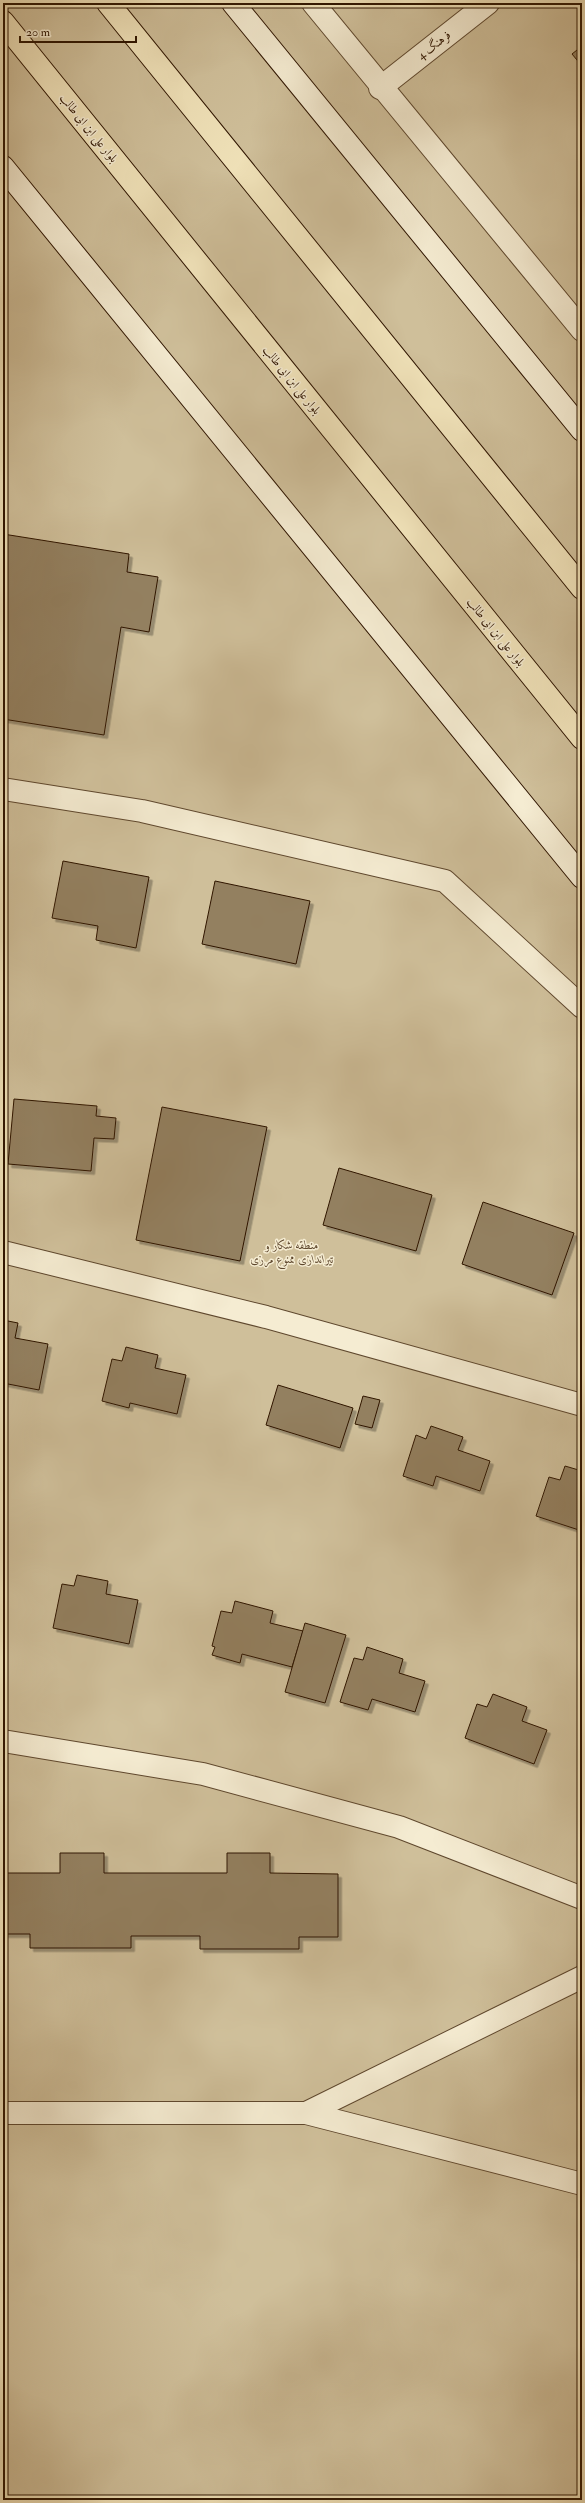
<svg xmlns="http://www.w3.org/2000/svg" width="585" height="2503" viewBox="0 0 585 2503" font-family="'IM FELL Double Pica',Amiri,serif">
  <style>
    .green { fill: #cfbf9a; stroke: #7f6a4d }
    .building { fill: #938060; stroke: #2f1500; filter: url(#shadow) }
    .lines { fill: none; stroke-linecap: round; stroke-linejoin: round }
    .street-casing { stroke: #5f482e; stroke-width: 24 }
    .secondary-casing { stroke: #2f1500; stroke-width: 24 }
    .primary-casing { stroke: #2f1500; stroke-width: 24 }
    .street { stroke: #f5ecd2; stroke-width: 22 }
    .secondary { stroke: #f5ecd2; stroke-width: 22 }
    .primary { stroke: #f0e2b9; stroke-width: 22 }
    .labels { text-anchor: middle; stroke-width: 3; stroke-linejoin: round; paint-order: stroke }
    .street-label { font-size: 12px; fill: #2f1500; stroke: #f5ecd2 }
    .park-label { font-size: 12px; font-style: italic; fill: #5f482e; stroke: #f5ecd2 }
  </style>
  <defs>
    <filter id="shadow"><feDropShadow dx="3.5" dy="3.5" stdDeviation="0" flood-color="#0004"/></filter>
  </defs>
  <rect width="100%" height="100%" fill="#f0e2b9"/>
  <filter id="stains"><feTurbulence type="fractalNoise" baseFrequency=".005" numOctaves="4"/><feColorMatrix values="0 0 0 0 .2 0 0 0 0 .09 0 0 0 0 .02 0 0 0 .5 -.17"/></filter>
  <radialGradient id="worn" r=".72"><stop offset=".6" stop-color="#630" stop-opacity="0"/><stop offset="1" stop-color="#630" stop-opacity=".3"/></radialGradient>
  <rect class="green" x="3" y="3" width="579" height="2497"/>
  <g class="building">
    <path d="M582,46V66L572,54Z"/>
    <path d="M3,534L129,554L127,572L158,577L149,632L121,627L104,735L3,719Z"/>
    <path d="M63,861L149,877L136,948L96,940L98,926L52,918Z"/>
    <path d="M215,881L310,901L296,964L202,944Z"/>
    <path d="M14,1099L97,1106L96,1116L116,1118L114,1139L94,1138L91,1171L8,1164Z"/>
    <path d="M162,1107L267,1127L240,1261L136,1240Z"/>
    <path d="M339,1168L432,1195L416,1251L323,1225Z"/>
    <path d="M483,1202L574,1233L552,1295L462,1264Z"/>
    <path d="M3,1320L18,1323L15,1338L48,1344L39,1390L3,1383Z"/>
    <path d="M126,1347L158,1355L155,1368L186,1375L177,1414L130,1403L129,1408L102,1401L112,1359L122,1361Z"/>
    <path d="M278,1385L353,1408L340,1448L266,1425Z"/>
    <path d="M363,1396L380,1400L372,1428L355,1424Z"/>
    <path d="M431,1426L463,1437L458,1450L490,1461L480,1491L436,1476L433,1486L403,1476L416,1435L426,1439Z"/>
    <path d="M565,1466L582,1471V1531L536,1516L549,1477L560,1480Z"/>
    <path d="M77,1575L108,1581L106,1594L138,1600L129,1644L53,1628L62,1584L74,1586Z"/>
    <path d="M235,1601L273,1611L270,1623L303,1631L292,1667L242,1654L240,1663L212,1655L215,1647L212,1646L221,1611L232,1613Z"/>
    <path d="M305,1623L346,1635L325,1703L285,1692Z"/>
    <path d="M367,1647L403,1659L399,1673L425,1681L415,1712L372,1699L368,1710L340,1702L354,1658L363,1660Z"/>
    <path d="M493,1694L527,1707L522,1721L547,1730L534,1764L465,1738L477,1704L487,1707Z"/>
    <path d="M60,1853H104V1873H227V1853H270V1873L338,1874V1937H299V1949H200V1936H131V1948H30V1934H3V1873H60Z"/>
  </g>
  <g class="lines">
    <g class="street-casing">
      <g id="street">
        <path d="M313,3L582,330"/>
        <path d="M380,88L488,3"/>
        <path d="M3,789L142,811L445,881L582,1007"/>
        <path d="M3,1252L266,1317L582,1405"/>
        <path d="M3,1741L203,1774L399,1827L582,1898"/>
        <path d="M3,2113H306L582,2184"/>
        <path d="M306,2113L582,1977"/>
      </g>
    </g>
    <g class="secondary-casing">
      <g id="secondary">
        <path d="M233,3L582,430"/>
        <path d="M3,167L582,877"/>
      </g>
    </g>
    <g class="primary-casing">
      <g id="primary">
        <path d="M108,3L582,588"/>
        <path d="M3,22L582,738"/>
      </g>
    </g>
    <use href="#street" class="street"/>
    <use href="#secondary" class="secondary"/>
    <use href="#primary" class="primary"/>
  </g>
  <g class="labels">
    <g class="street-label">
      <text transform="translate(434 45) rotate(-38)" y="4">فرهنگ 4</text>
      <text transform="translate(89 128) rotate(51)" y="4">بلوار علی ابن ابی طالب</text>
      <text transform="translate(292 380) rotate(51)" y="4">بلوار علی ابن ابی طالب</text>
      <text transform="translate(496 632) rotate(51)" y="4">بلوار علی ابن ابی طالب</text>
    </g>
    <g class="park-label">
      <text x="292" y="1249">منطقه شکار و<tspan x="292" dy="14">تیراندازی ممنوع مرزی</tspan></text>
    </g>
  </g>
  <rect width="585" height="2503" fill="none" stroke="#f0e2b9" stroke-width="16"/>
  <rect x="4" y="4" width="577" height="2495" fill="none" stroke="#2f1500" stroke-width="2"/>
  <rect x="8" y="8" width="569" height="2487" fill="none" stroke="#2f1500"/>
  <path d="M20 36v6h116v-6" fill="none" stroke="#2f1500" stroke-width="2"/>
  <text x="26" y="36" font-size="12" fill="#2f1500" stroke="#f5ecd2" stroke-width="3" paint-order="stroke">20 m</text>
  <rect width="100%" height="100%" filter="url(#stains)"/>
  <rect width="100%" height="100%" fill="url(#worn)"/>
</svg>
